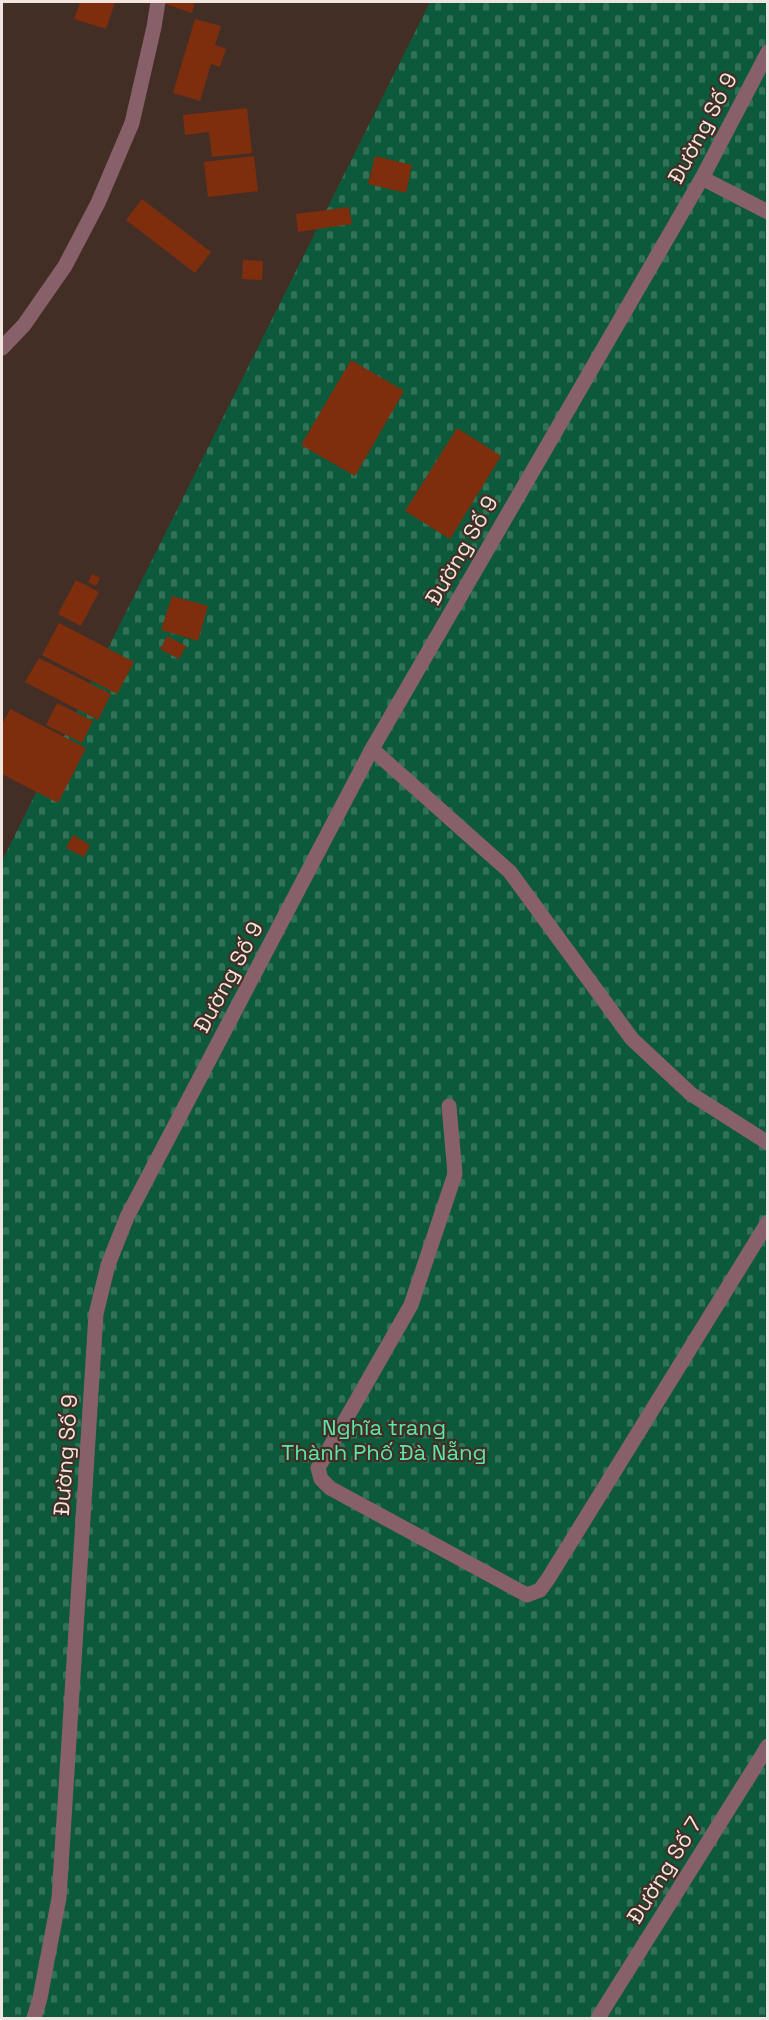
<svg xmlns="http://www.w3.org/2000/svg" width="769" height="2020" viewBox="0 0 769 2020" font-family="'Space Grotesk',sans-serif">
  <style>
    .cemetery { fill: url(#cemetery-stones) }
    .building { fill: #7e2e0d }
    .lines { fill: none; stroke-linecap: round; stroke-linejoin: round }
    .minor { stroke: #88606a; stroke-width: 15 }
    .labels { text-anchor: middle; stroke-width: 4.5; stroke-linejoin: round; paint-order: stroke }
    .street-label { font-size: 22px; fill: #f2e4de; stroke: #432e25 }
    .park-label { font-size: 22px; fill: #5de6aa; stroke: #432e25 }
  </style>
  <defs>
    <pattern id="cemetery-stones" width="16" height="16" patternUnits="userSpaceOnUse" patternTransform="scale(1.5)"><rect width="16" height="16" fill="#0d593b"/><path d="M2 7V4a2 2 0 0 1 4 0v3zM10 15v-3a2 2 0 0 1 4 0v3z" fill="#317157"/></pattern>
  </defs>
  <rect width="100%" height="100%" fill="#432e25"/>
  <path class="cemetery" d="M430,2H767V2018H2V861Z"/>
  <g class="building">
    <path d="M80,2H115L106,29L74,19Z"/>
    <path d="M163,2H195L192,13L163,3Z"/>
    <path d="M195,19L221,26L215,45L226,49L220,67L211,64L200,101L173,93Z"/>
    <path d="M247,108L252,153L212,157L209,132L185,135L183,115Z"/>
    <path d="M254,156L258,191L208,197L204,162Z"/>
    <path d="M375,156L412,165L406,193L368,184Z"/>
    <path d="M142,199L211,252L195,273L126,220Z"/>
    <path d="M349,207L352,224L298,232L296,214Z"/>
    <path d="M243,260L263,261L262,280L242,279Z"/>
    <path d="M351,360L404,391L355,476L301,445Z"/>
    <path d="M457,428L501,456L450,539L405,511Z"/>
    <path d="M92,574L100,578L96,586L88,582Z"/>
    <path d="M76,580L99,592L81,626L58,614Z"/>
    <path d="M172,596L208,606L198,641L161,630Z"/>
    <path d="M59,623L134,662L117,694L42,655Z"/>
    <path d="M167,636L186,646L179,659L160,649Z"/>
    <path d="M39,658L111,694L98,720L25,682Z"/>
    <path d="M57,703L93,721L82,743L46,725Z"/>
    <path d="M10,709L86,748L58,803L2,774V725Z"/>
    <path d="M73,835L90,845L84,857L66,848Z"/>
  </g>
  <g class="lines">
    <g class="minor">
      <path d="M702,178L768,212"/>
      <path d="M2,348L24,325L65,266L98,203L132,123L154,27L158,2"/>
      <path d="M372,749L510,872L632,1039L691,1094L768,1143"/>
      <path d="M449,1106L455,1174L411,1305L318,1468L321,1479L330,1488L527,1595L540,1590L548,1579L768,1222"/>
      <path d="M34,2018L40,1998L59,1898L96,1314L108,1265L127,1217L372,749L702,178L768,52"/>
      <path d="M598,2018L768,1746"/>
    </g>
  </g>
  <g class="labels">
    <g class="street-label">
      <text transform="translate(702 128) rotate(-62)" y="8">Đường Số 9</text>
      <text transform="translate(461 550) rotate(-60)" y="8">Đường Số 9</text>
      <text transform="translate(228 977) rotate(-62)" y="8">Đường Số 9</text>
      <text transform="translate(65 1455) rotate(-86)" y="8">Đường Số 9</text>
      <text transform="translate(664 1870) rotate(-58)" y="8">Đường Số 7</text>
    </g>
    <g class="park-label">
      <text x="384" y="1435">Nghĩa trang<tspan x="384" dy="25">Thành Phố Đà Nẵng</tspan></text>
    </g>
  </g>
  <rect width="769" height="2020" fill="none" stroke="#f2e4de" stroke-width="6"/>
</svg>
